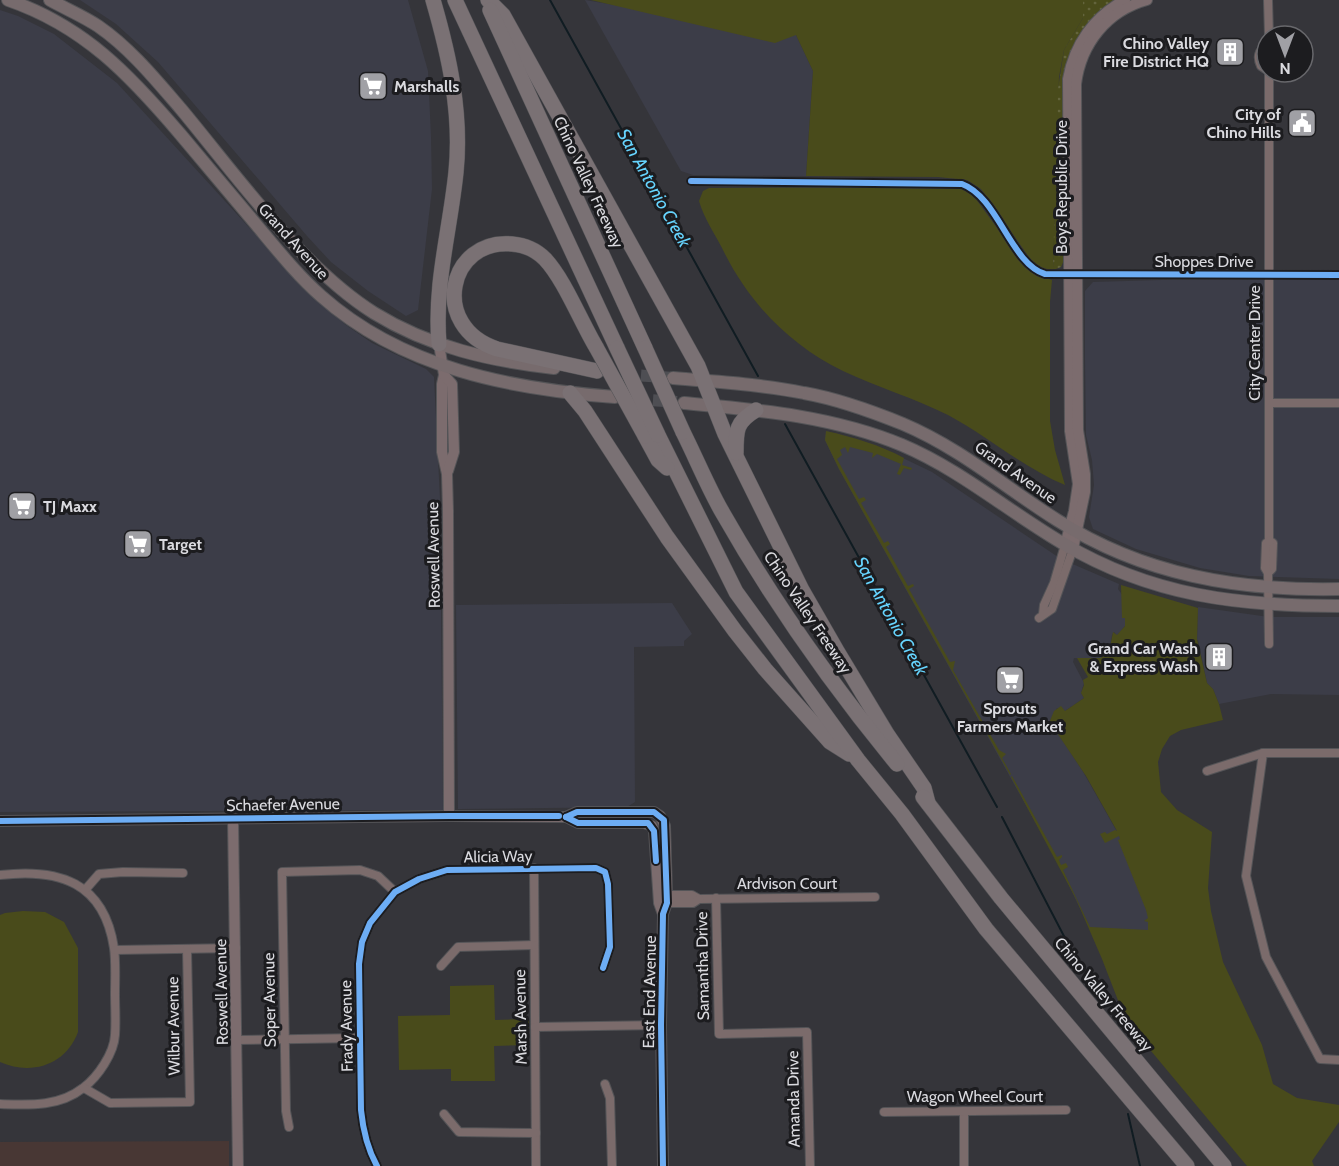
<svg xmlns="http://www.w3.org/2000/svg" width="1339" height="1166" viewBox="0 0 1339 1166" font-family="Cabin,sans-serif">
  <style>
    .built { fill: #3c3d48 }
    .education { fill: #483734 }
    .green { fill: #494b1b }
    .garden { fill: url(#garden-dots) }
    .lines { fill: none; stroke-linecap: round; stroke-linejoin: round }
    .stream { stroke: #101c22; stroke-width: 2 }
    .primary-tunnel { stroke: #4e4e53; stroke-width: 12; stroke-dasharray: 12 6; stroke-linecap: butt }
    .street-casing { stroke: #545457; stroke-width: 10 }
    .secondary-casing { stroke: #545457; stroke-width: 12 }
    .primary-casing { stroke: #545457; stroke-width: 14 }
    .highway-casing { stroke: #545457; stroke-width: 16 }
    .street { stroke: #7b6b6b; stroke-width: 8 }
    .secondary { stroke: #7c6c6e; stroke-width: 10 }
    .primary { stroke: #776b6d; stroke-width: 12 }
    .highway { stroke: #7a7174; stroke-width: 15 }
    .highway-bridge-casing { stroke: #545457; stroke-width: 16; stroke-linecap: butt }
    .highway-bridge { stroke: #7a7174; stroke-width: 15 }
    .cycleway-casing { stroke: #1c1c1f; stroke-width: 10 }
    .cycleway { stroke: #6dadf4; stroke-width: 6 }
    .labels { text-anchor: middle; stroke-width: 6; stroke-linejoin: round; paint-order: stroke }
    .poi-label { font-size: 16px; font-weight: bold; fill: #dadadf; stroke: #1c1c1f; text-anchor: end }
    .street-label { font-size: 16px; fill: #dadadf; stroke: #1c1c1f }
    .water-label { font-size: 18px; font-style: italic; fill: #66d4fe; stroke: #1c1c1f }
  </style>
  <defs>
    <pattern id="garden-dots" width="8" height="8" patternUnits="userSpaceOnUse" patternTransform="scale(1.5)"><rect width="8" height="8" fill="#494b1b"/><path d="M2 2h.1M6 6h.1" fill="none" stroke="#63643c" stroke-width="1.8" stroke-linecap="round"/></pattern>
  </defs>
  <rect width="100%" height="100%" fill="#35353a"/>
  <g class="built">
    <path d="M80,0H408L428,71L431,137L432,189L418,310L406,316L368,291L331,262L307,236L158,62L116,24Z"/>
    <path d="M585,0L796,35L813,71L806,176L693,175L681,171Z"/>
    <path d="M0,10L18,16L54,34L117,83L309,293L346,325L372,343L426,369L434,377L440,499L443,810L0,812Z"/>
    <path d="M1333,275L1339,276V579L1249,576L1200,568L1136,549L1093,529L1089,517L1094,485L1092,460L1086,435L1085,360V291L1093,282Z"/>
    <path d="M826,431L882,448L932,472L1061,559L1119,584L1118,589L1123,596V618H1125V626L1117,636L1114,632L1112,635L1110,648L1101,658H1074L1073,662L1084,683L1081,693L1084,698L1065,711L1057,708L1049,723H1051L1082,770L1120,837L1155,934L1091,931L1059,865L839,469L825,440Z"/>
    <path d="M672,603L692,634L684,641V646L634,647L635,802L627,807L458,809L456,605Z"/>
    <path d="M1198,607L1269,617H1339V695L1271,694L1219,704L1213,689L1207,683L1198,640H1197Z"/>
  </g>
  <path class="education" d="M229,1141V1166H0V1142Z"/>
  <g class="green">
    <path d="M591,0H1083V18L1064,50L1059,77L1053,270L1042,268L1031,260L981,189L967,180L938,177L806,176L813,71L796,35L775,43Z"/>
    <path d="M946,187L962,189L973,195L1027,269L1038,276L1052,280L1050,302V421L1055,450L1065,485C1022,467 989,437 948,415C914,398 877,387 843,371C791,346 751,305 725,254C717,237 704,219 699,201L703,191L709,188Z"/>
    <path d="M826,431C853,437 880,445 904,458L902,465L912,468L911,470L904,468L900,475L897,474L901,464L877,454L872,458L873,453L850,447L848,453L845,447L840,450L842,455L837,459L859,499L864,497L866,500L861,503L884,543L888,541L890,544L886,547L908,586L913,584L914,586L909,589L950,662L955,661L953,670L999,750L1006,754L1002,758L1011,774L1010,775L839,469L825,440Z"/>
    <path d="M1121,585L1198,608L1197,639L1207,683L1213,689L1219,704L1223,720L1181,730L1170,736L1162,749L1158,762L1161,792L1177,810L1212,832L1208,888L1211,911L1223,962L1262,1045L1273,1084L1297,1098L1339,1105V1122L1312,1161L1314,1166H1247L1126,1021L1102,959L1076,899L1011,777L1012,776L1057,857L1062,855V857L1059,860L1061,865L1066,863L1068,867L1063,870L1090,927L1148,930V922L1144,921L1148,918L1146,910L1118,840L1120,839L1119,836L1105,843L1100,834L1105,832L1107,834L1115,830L1117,831L1086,776L1051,724L1049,723L1054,711L1061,706L1065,711L1084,698L1081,693L1084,685L1083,680L1088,677L1077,658H1101L1110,647L1113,632L1117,635L1125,626V618H1122Z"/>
    <path d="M23,911L45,912L64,922L78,948V1032C66,1065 31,1076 0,1062V915L5,913Z"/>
    <path d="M494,985L495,1020L529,1019V1045L494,1046L495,1081H451V1069L399,1070L398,1016L450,1015V986Z"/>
  </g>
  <path class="garden" d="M1083,0H1115L1096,14L1089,22L1063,85L1064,260L1061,267L1053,270L1058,89L1064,50L1083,18Z"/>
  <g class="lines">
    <g class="stream">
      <path d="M550,0L758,376"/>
      <path d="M785,424L997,807"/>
      <path d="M1002,817L1079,965"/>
      <path d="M1128,1114L1140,1166"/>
    </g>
    <g class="primary-tunnel">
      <path d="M623,374L673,378"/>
      <path d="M635,399L677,402"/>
    </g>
    <g class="street-casing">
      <g id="street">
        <path d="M1268,0L1269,36"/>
        <path d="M1267,46C1258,50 1257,58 1261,66L1267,70"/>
        <path d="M691,181L962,184C998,197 1011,264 1045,274L1339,275"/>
        <path d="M1270,403H1339"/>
        <path d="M1268,573L1272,569L1273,543L1270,541L1269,539V72"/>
        <path d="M1043,614L1044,605L1054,583L1065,545"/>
        <path d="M1039,618L1052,609L1073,549"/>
        <path d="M1269,644L1268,573L1265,568L1266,543L1270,541"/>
        <path d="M1263,753L1246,876L1266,957L1320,1059L1339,1060"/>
        <path d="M1207,771L1263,753H1339"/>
        <path d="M534,868L536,1166"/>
        <path d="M0,875C59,868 104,882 114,948C116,962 115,979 115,994C115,1007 116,1021 115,1035C114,1053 98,1077 83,1088C59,1107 29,1105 0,1104"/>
        <path d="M85,890L99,874L123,872L183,873"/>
        <path d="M663,895H692L699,899L875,897"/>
        <path d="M716,898L719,1034L807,1032L810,1166"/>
        <path d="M662,903H693L699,899"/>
        <path d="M115,950L236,948"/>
        <path d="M441,966L458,947L534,945"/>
        <path d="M535,1027L661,1025"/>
        <path d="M236,1040L360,1038"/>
        <path d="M605,1084L610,1098L612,1166"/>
        <path d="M84,1088L110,1103L190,1102L187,949"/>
        <path d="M964,1111V1166"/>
        <path d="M884,1112L1066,1110"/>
        <path d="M444,1114L459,1132L536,1133"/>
        <path d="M289,1127L286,1111L282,872L360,870L378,876L395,892"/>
        <path d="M377,1166C367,1148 363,1130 361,1110L359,964L362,942L370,923L395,892L419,879L447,870L596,868L605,872L608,884L610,947L603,968"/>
      </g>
    </g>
    <g class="secondary-casing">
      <g id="secondary">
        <path d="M439,344L444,375L442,384V452L447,474L448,511L449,816"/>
        <path d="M444,375L452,384L454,452L448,471"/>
        <path d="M1065,545L1074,511L1078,484L1070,431L1068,79C1074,45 1094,16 1125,0"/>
        <path d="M1073,549L1085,492V474L1078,430L1076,84C1081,44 1107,11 1147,0"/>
        <path d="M566,817L578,823H644L652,826L654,831L659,903L663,914"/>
        <path d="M233,818L238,1166"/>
        <path d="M0,821L449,816L566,817L577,812H654L660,816L665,826L667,895V903L663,914L661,1025L663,1166"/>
      </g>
    </g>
    <g class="primary-casing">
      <g id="primary">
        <path d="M8,0C84,26 130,75 181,135C205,164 230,193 254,222C275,247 296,274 321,296C402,368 510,389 615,397"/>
        <path d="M50,0C66,9 83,16 98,26C130,48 156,80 181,109C236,175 301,267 374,313C429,347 491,361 554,368"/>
        <path d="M673,378C716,382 761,384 804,393C838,399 871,411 903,424C960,448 1006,488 1057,520C1143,575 1239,591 1339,589"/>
        <path d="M684,403C759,410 832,416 902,445C961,470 1009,512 1064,544C1152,596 1239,606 1339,606"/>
      </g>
    </g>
    <g class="highway-casing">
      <g id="highway">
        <path d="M433,0C449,55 462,113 456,172C450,231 434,284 439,344"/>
        <path d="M455,0L617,348"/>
        <path d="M488,0L503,15L698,366L725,434L802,590L837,651L887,734L924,788L928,803"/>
        <path d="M490,10L645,348"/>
        <path d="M596,347C581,322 564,279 545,259C536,250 525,245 512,244C448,238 429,327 497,349L597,371"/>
        <path d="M570,393L585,411L667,537L735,631L765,669L830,742L849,754"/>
        <path d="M683,432C696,458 707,485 721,510C772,600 832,685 897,764"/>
        <path d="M658,435L736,592L858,760L902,814L986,929L1187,1166"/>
        <path d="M645,436L658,460L667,468"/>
        <path d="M736,453C736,430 736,422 756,410"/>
        <path d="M923,797L1001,898L1224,1166"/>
      </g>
    </g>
    <use href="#street" class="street"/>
    <use href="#secondary" class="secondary"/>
    <use href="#primary" class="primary"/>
    <use href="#highway" class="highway"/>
    <g class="highway-bridge-casing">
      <g id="highway-bridge">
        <path d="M596,347L645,436"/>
        <path d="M617,348L658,435"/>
        <path d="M645,348L683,432"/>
      </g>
    </g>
    <use href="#highway-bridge" class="highway-bridge"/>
    <g class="cycleway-casing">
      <g id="cycleway">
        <path d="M691,181L962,184C998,197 1011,264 1045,274L1339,275"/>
        <path d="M566,817L577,812H654L664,820L667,903L663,914L661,1025L663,1166"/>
        <path d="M566,817L578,823H648L654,831L656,861"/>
        <path d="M0,821L449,816H559"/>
        <path d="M377,1166C367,1148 363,1130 361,1110L359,964L362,942L370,923L395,892L419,879L447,870L596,868L605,872L608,884L610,947L603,968"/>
      </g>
    </g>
    <use href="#cycleway" class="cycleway"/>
  </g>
  <defs>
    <g id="building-square" transform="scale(1.5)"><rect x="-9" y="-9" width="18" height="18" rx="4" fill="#a0a0a5" stroke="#1c1c1f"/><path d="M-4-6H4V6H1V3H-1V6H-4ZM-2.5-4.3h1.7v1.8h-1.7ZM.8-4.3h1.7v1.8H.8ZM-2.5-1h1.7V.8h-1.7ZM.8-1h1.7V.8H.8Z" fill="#fff"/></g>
    <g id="supermarket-square" transform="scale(1.5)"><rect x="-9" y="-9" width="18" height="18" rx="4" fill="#a0a0a5" stroke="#1c1c1f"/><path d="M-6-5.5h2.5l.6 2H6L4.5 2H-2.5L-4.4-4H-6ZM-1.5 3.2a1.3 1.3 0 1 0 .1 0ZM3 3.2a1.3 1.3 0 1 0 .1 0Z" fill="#fff"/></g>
    <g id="civic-square" transform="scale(1.5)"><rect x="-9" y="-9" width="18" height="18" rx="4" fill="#a0a0a5" stroke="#1c1c1f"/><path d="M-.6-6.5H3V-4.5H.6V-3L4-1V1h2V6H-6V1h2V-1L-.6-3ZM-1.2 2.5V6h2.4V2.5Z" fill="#fff"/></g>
  </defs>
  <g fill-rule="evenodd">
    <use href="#building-square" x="1230" y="52"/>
    <use href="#supermarket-square" x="373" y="86"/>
    <use href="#civic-square" x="1302" y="123"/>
    <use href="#supermarket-square" x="22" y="506"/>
    <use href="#supermarket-square" x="138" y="544"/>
    <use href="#building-square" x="1219" y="657"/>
    <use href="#supermarket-square" x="1010" y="680"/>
  </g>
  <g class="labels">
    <g class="poi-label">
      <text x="1209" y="49">Chino Valley<tspan x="1209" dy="18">Fire District HQ</tspan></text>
      <text x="394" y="92" text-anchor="start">Marshalls</text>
      <text x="1281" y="120">City of<tspan x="1281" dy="18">Chino Hills</tspan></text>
      <text x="43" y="512" text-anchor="start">TJ Maxx</text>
      <text x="159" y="550" text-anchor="start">Target</text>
      <text x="1198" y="654">Grand Car Wash<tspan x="1198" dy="18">&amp; Express Wash</tspan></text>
      <text x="1010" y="714" text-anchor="middle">Sprouts<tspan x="1010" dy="18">Farmers Market</tspan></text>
    </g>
    <g class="street-label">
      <text transform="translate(589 182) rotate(65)" y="6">Chino Valley Freeway</text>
      <text transform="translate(1061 187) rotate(-90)" y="6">Boys Republic Drive</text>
      <text transform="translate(294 241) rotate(48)" y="6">Grand Avenue</text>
      <text x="1204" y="267">Shoppes Drive</text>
      <text transform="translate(1254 343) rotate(-90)" y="6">City Center Drive</text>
      <text transform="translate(1016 472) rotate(35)" y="6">Grand Avenue</text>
      <text transform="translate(433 555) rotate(-91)" y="6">Roswell Avenue</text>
      <text transform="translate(808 612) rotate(56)" y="6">Chino Valley Freeway</text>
      <text transform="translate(283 804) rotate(-1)" y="6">Schaefer Avenue</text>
      <text transform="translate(498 856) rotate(-1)" y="6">Alicia Way</text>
      <text x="787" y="889">Ardvison Court</text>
      <text transform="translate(702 966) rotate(-91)" y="6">Samantha Drive</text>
      <text transform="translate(221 992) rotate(-91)" y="6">Roswell Avenue</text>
      <text transform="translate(649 992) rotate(-89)" y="6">East End Avenue</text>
      <text transform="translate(1104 994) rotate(50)" y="6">Chino Valley Freeway</text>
      <text transform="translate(269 1000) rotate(-91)" y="6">Soper Avenue</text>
      <text transform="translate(520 1017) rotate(-91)" y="6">Marsh Avenue</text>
      <text transform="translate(173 1026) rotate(-91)" y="6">Wilbur Avenue</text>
      <text transform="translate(346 1026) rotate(-91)" y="6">Frady Avenue</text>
      <text x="975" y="1102">Wagon Wheel Court</text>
      <text transform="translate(793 1099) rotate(-91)" y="6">Amanda Drive</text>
    </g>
    <g class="water-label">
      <text transform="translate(654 188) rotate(61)" y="6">San Antonio Creek</text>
      <text transform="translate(891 616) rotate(61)" y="6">San Antonio Creek</text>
    </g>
  </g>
  <g transform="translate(1285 54) rotate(180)"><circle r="28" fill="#1c1c1f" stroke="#68686c" stroke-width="1.5"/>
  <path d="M0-4.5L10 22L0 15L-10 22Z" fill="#a0a0a5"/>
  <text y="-9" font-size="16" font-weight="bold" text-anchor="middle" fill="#dadadf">N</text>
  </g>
</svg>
